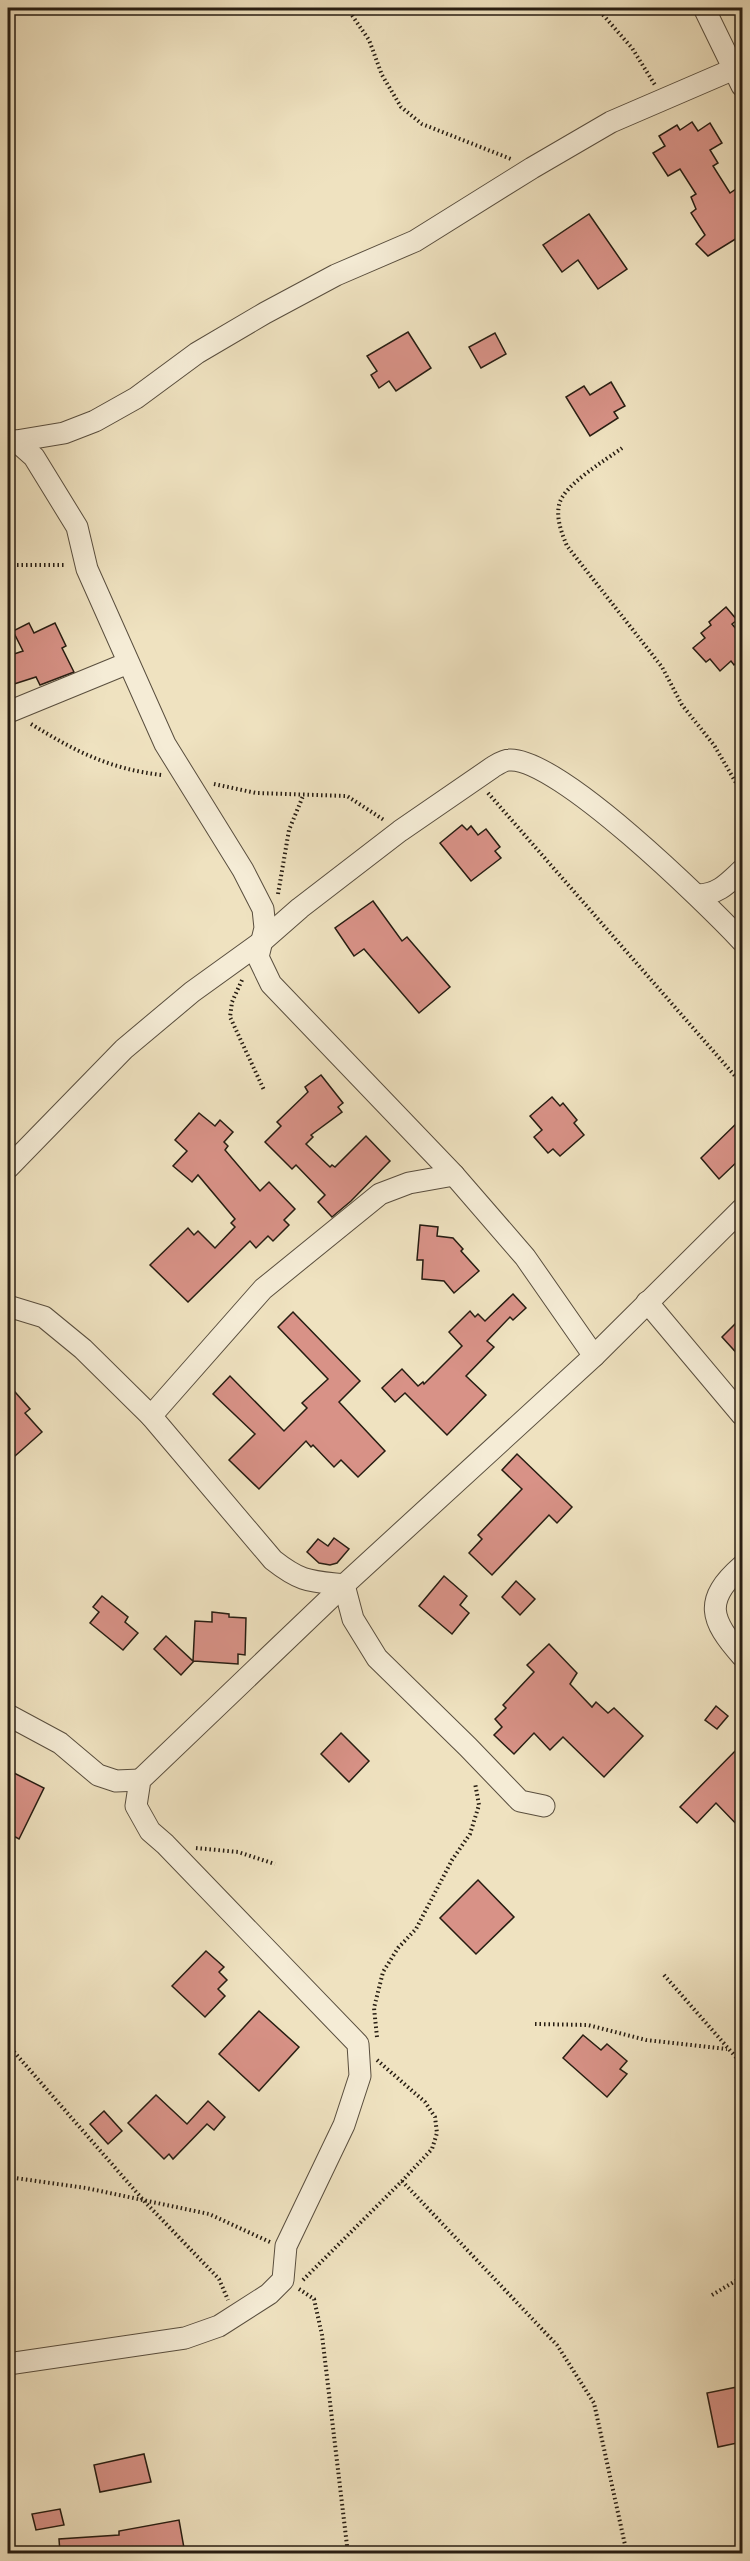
<svg xmlns="http://www.w3.org/2000/svg" width="750" height="2561" viewBox="0 0 750 2561" font-family="'Libre Bodoni',serif">
  <style>
    .building { fill: #d89287; stroke: #271d12; stroke-width: 1.5 }
    .lines { fill: none; stroke-linecap: round; stroke-linejoin: round }
    .minor-casing { stroke: #594e3e; stroke-width: 23 }
    .path { stroke: #271d12; stroke-width: 4; stroke-dasharray: 1.5 3; stroke-linecap: butt }
    .minor { stroke: #f5ecd6; stroke-width: 21 }
  </style>
  <rect width="100%" height="100%" fill="#efe2c0"/>
  <filter id="stains"><feTurbulence type="fractalNoise" baseFrequency=".00333" numOctaves="4"/><feColorMatrix values="0 0 0 0 .2 0 0 0 0 .09 0 0 0 0 .02 0 0 0 .5 -.17"/></filter>
  <radialGradient id="worn" r=".72"><stop offset=".6" stop-color="#630" stop-opacity="0"/><stop offset="1" stop-color="#630" stop-opacity=".3"/></radialGradient>
  <g class="building">
    <path d="M692,122L698,131L710,123L722,143L710,150L718,163L713,166L730,193L742,185V235L708,256L696,244L705,235L691,213L696,209L691,197L696,194L680,169L668,176L653,153L665,146L659,136L677,125L680,130Z"/>
    <path d="M589,214L627,269L598,289L578,260L562,272L543,245Z"/>
    <path d="M408,332L431,368L396,391L389,381L379,388L371,375L377,371L367,356Z"/>
    <path d="M495,333L506,354L481,368L469,347Z"/>
    <path d="M611,382L625,406L614,412L618,418L590,436L566,397L584,386L590,395Z"/>
    <path d="M726,607L737,620L732,624L742,636V658L734,665L731,661L720,671L710,659L706,662L693,648L705,638L701,633L711,625L709,622Z"/>
    <path d="M29,623L34,633L55,623L66,646L62,648L74,672L40,685L36,677L8,686V656L23,651L13,631Z"/>
    <path d="M462,825L467,830L471,826L478,835L486,829L500,847L495,851L501,858L471,881L440,843Z"/>
    <path d="M373,901L402,941L407,937L450,987L419,1013L364,949L354,956L335,928Z"/>
    <path d="M321,1075L343,1103L338,1107L342,1112L311,1135L313,1137L306,1144L330,1167L332,1165L335,1167L366,1136L390,1161L351,1201L332,1217L318,1202L325,1195L296,1165L292,1169L265,1142L281,1126L277,1122L308,1092L305,1087Z"/>
    <path d="M552,1097L560,1106L563,1103L577,1120L574,1123L584,1135L560,1156L553,1149L548,1153L534,1137L542,1130L530,1116Z"/>
    <path d="M199,1113L215,1126L220,1120L233,1132L224,1142L228,1146L225,1150L260,1191L269,1182L295,1209L284,1220L289,1225L273,1241L268,1236L256,1248L250,1241L188,1302L150,1265L188,1228L194,1235L198,1231L215,1248L235,1227L231,1223L235,1219L198,1175L192,1182L173,1166L187,1151L175,1140Z"/>
    <path d="M742,1118V1157L719,1179L701,1158Z"/>
    <path d="M420,1225L438,1227L437,1236L453,1238L463,1249L461,1251L479,1271L454,1293L444,1281L422,1279L423,1260H417Z"/>
    <path d="M513,1294L526,1308L513,1320L510,1317L487,1341L494,1347L466,1376L486,1395L447,1435L405,1393L395,1402L382,1388L402,1369L418,1386L423,1382L424,1384L462,1346L449,1332L470,1311L475,1317L478,1314L485,1321Z"/>
    <path d="M293,1312L360,1381L339,1402L385,1451L358,1477L341,1460L334,1467L313,1445L311,1447L306,1441L259,1489L229,1460L255,1434L213,1394L230,1376L284,1431L307,1408L302,1403L328,1379L278,1327Z"/>
    <path d="M742,1317V1359L722,1337Z"/>
    <path d="M8,1384L30,1409L25,1413L42,1432L15,1456L8,1448Z"/>
    <path d="M517,1454L572,1507L557,1523L549,1515L492,1575L469,1553L482,1539L478,1535L522,1489L502,1470Z"/>
    <path d="M334,1538L349,1549L337,1563L330,1565L319,1563L307,1552L318,1539L328,1546Z"/>
    <path d="M444,1576L467,1596L460,1605L469,1613L452,1634L419,1606Z"/>
    <path d="M516,1581L535,1599L520,1615L502,1597Z"/>
    <path d="M102,1596L128,1617L125,1622L138,1633L123,1650L90,1623L99,1612L93,1607Z"/>
    <path d="M212,1612L229,1614V1617L246,1618L245,1655L238,1654V1664L194,1661L181,1675L154,1649L166,1636L193,1661L195,1621L212,1622Z"/>
    <path d="M549,1644L577,1673L570,1684L592,1707L596,1702L608,1713L614,1708L643,1736L604,1777L563,1737L550,1750L534,1733L514,1754L494,1735L502,1727L495,1719L506,1708L503,1705L534,1672L527,1665Z"/>
    <path d="M716,1706L728,1716L717,1729L705,1720Z"/>
    <path d="M341,1733L369,1761L349,1782L321,1754Z"/>
    <path d="M742,1744V1830L716,1803L697,1823L680,1807Z"/>
    <path d="M8,1770L44,1788L19,1839L8,1833Z"/>
    <path d="M478,1880L514,1917L476,1954L440,1918Z"/>
    <path d="M206,1951L224,1967L219,1972L227,1980L218,1989L225,1996L205,2017L172,1986Z"/>
    <path d="M259,2011L299,2047L259,2091L219,2054Z"/>
    <path d="M583,2035L601,2050L607,2044L627,2061L620,2069L627,2074L607,2097L563,2058Z"/>
    <path d="M156,2095L187,2124L208,2101L225,2117L214,2130L207,2124L173,2159L169,2154L164,2159L128,2123Z"/>
    <path d="M104,2111L122,2131L108,2144L90,2124Z"/>
    <path d="M742,2386V2442L718,2447L707,2393Z"/>
    <path d="M144,2454L151,2482L100,2492L94,2465Z"/>
    <path d="M60,2509L64,2525L36,2530L32,2514Z"/>
    <path d="M179,2520L184,2548L152,2553H60L59,2539L119,2535V2531Z"/>
  </g>
  <g class="lines">
    <g class="minor-casing">
      <g id="minor">
        <path d="M704,8L742,86"/>
        <path d="M16,441L64,433L95,421L136,398L197,353L265,313L336,275L415,241L532,168L611,122L734,69"/>
        <path d="M8,443L16,441L34,457L77,527L87,569L165,744L243,870L263,909L265,928L258,957L271,984L454,1175L525,1257L594,1356"/>
        <path d="M11,711L128,663"/>
        <path d="M698,895C719,894 728,883 742,870"/>
        <path d="M8,1168L124,1049L192,992L260,943L300,908L400,831L493,767C498,764 504,760 509,760C557,756 707,904 742,941"/>
        <path d="M647,1302L742,1415"/>
        <path d="M8,1306L44,1317L83,1349L151,1416L273,1560C301,1582 309,1581 344,1585L353,1619L377,1658L468,1747L520,1801L544,1806"/>
        <path d="M151,1416L263,1289L380,1194L409,1183L454,1175"/>
        <path d="M742,1566C703,1600 710,1620 742,1656"/>
        <path d="M8,1715L60,1743L98,1775L116,1781L140,1780"/>
        <path d="M8,2364L185,2338L219,2326L269,2294L283,2280L286,2246L344,2125L360,2076L358,2044L165,1844L150,1831L136,1806L140,1780L344,1585L594,1356L742,1209"/>
      </g>
    </g>
    <g class="path">
      <path d="M347,8L369,40L382,75L401,107L422,124L511,159"/>
      <path d="M597,8L632,48L655,85"/>
      <path d="M622,448C606,460 563,485 559,505C556,519 562,534 567,546L662,667L682,705L714,745L742,793"/>
      <path d="M8,565H66"/>
      <path d="M31,724C75,751 109,769 162,775"/>
      <path d="M214,784L256,793L347,796L384,820"/>
      <path d="M488,793L742,1084"/>
      <path d="M278,894L289,830L303,796"/>
      <path d="M242,980L232,1002L230,1017L264,1090"/>
      <path d="M196,1848L238,1852L275,1864"/>
      <path d="M664,1975L742,2064"/>
      <path d="M535,2024L588,2025L646,2040L727,2049"/>
      <path d="M377,2037L374,2008L383,1972L398,1948L416,1929L452,1860L470,1834L479,1805L475,1783"/>
      <path d="M8,2045L145,2202L219,2279L228,2300"/>
      <path d="M8,2177L86,2188L209,2214L270,2242"/>
      <path d="M402,2181L557,2345L594,2403L627,2554"/>
      <path d="M303,2280L402,2181L432,2149L437,2133L435,2117L425,2102L377,2060"/>
      <path d="M299,2289L314,2299L322,2335L348,2554"/>
      <path d="M712,2295L742,2277"/>
    </g>
    <use href="#minor" class="minor"/>
  </g>
  <rect width="750" height="2561" fill="none" stroke="#efe2c0" stroke-width="30"/>
  <rect x="9" y="9" width="732" height="2543" fill="none" stroke="#271d12" stroke-width="3"/>
  <rect x="15" y="15" width="720" height="2531" fill="none" stroke="#271d12" stroke-width="1.5"/>
  <rect width="100%" height="100%" filter="url(#stains)"/>
  <rect width="100%" height="100%" fill="url(#worn)"/>
</svg>
